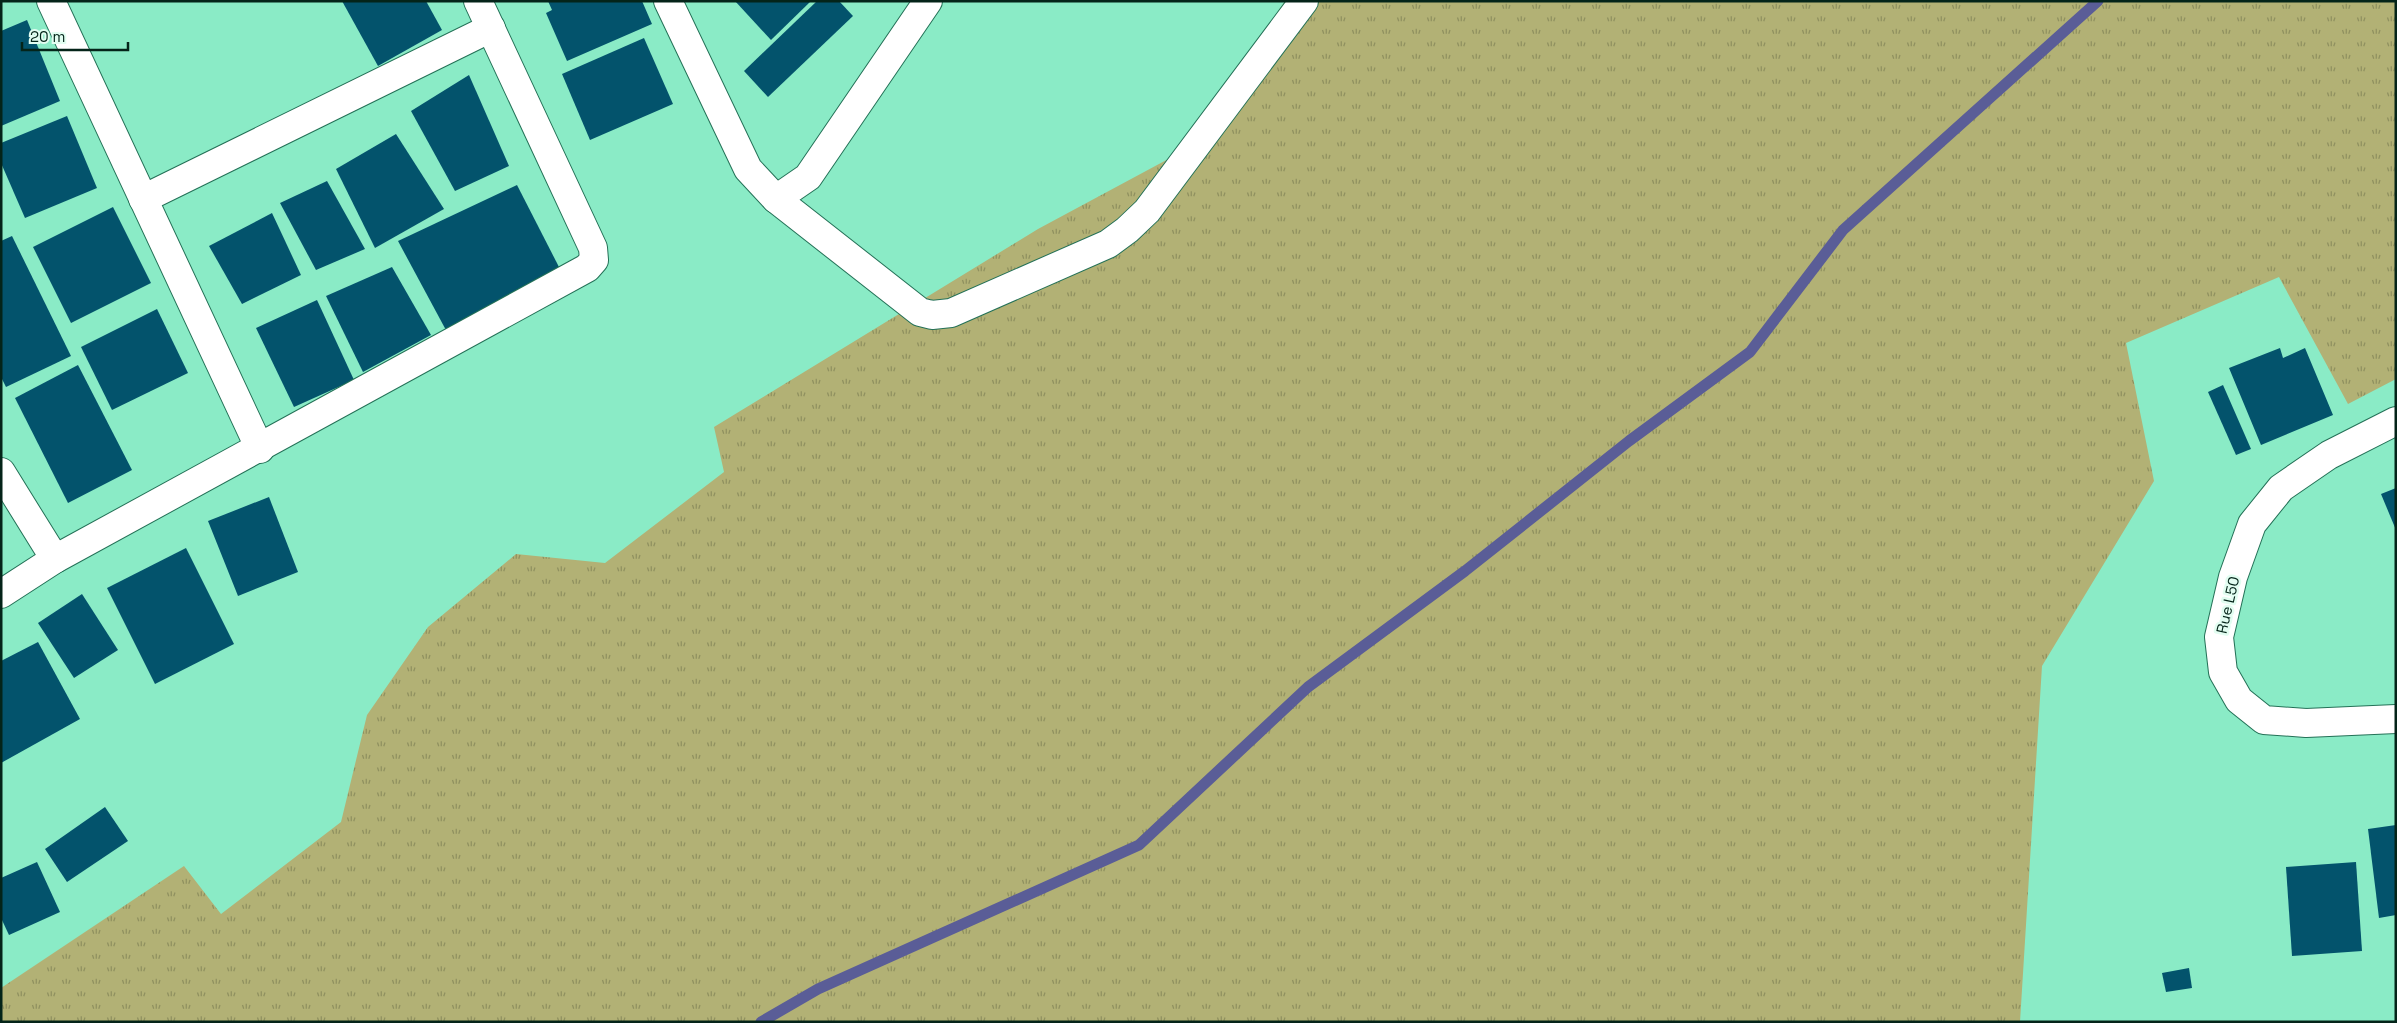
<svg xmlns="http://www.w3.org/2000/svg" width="2397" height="1023" viewBox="0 0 2397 1023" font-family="'Space Grotesk',sans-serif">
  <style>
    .grass { fill: url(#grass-tufts) }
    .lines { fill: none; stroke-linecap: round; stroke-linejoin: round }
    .stream { stroke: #5a5d97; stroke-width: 11 }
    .building { fill: #03536c }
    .street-casing { stroke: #247157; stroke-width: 30 }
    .street { stroke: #fff; stroke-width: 28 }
    .labels { text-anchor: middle; stroke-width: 5; stroke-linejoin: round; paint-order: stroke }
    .street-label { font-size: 15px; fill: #042419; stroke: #e2fdf1 }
  </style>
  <defs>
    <pattern id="grass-tufts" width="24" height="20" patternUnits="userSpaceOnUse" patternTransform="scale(1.25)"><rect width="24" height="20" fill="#b2b175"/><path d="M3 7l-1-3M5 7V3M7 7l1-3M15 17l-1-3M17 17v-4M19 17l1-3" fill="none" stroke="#8f905f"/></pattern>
  </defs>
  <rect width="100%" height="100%" fill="#8aebc6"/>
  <path class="grass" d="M1285,1H2396V379L2348,404L2279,277L2126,343L2154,481L2042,666L2020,1022H1V988L184,866L221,914L341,822L367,715L428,627L516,554L605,563L724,472L714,427L1038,229L1185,150Z"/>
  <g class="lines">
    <path class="stream" d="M761,1022L818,989L1139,845L1308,687L1465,571L1629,441L1750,352L1843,230L2098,1"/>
  </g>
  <g class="building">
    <path d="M342,1H426L442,30L378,66Z"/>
    <path d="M548,1H642L652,24L567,61L546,13L552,10Z"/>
    <path d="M735,1H811L771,40Z"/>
    <path d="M817,1H839L853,16L768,97L744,71Z"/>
    <path d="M27,20L60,101L1,126V31Z"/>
    <path d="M644,38L673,104L590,140L562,74Z"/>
    <path d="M469,75L509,166L455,191L411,111Z"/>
    <path d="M67,116L97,188L25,218L1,163V143Z"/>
    <path d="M396,134L444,209L375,248L336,169Z"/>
    <path d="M327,181L365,249L316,270L280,203Z"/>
    <path d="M517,185L560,269L447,332L398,241Z"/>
    <path d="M113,207L151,283L71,323L33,247Z"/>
    <path d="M272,213L301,275L242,304L209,246Z"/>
    <path d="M12,236L71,356L6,387L1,377V241Z"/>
    <path d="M392,267L431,335L363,372L326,296Z"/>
    <path d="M317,300L354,380L294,407L256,328Z"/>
    <path d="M157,309L188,373L112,410L81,347Z"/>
    <path d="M2280,348L2283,358L2305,348L2333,415L2261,445L2229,368Z"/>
    <path d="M78,365L132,470L68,503L15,398Z"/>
    <path d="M2223,385L2251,449L2236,455L2208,392Z"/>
    <path d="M2396,488V530L2381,494Z"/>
    <path d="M269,497L298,572L238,596L208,521Z"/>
    <path d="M186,548L234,644L155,684L107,588Z"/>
    <path d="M82,594L118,650L74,678L38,623Z"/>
    <path d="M38,642L80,719L1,763V661Z"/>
    <path d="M105,807L128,841L67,882L45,849Z"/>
    <path d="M2396,825V915L2379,918L2368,829Z"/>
    <path d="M37,862L60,912L9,935L1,918V878Z"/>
    <path d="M2356,862L2362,951L2292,956L2286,867Z"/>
    <path d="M2189,968L2192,988L2166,992L2162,973Z"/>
  </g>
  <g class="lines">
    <g class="street-casing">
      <g id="street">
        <path d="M51,1L260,449"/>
        <path d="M668,1L748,169L776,199L920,312L932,315L951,313L1108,244L1127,230L1147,211L1304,1"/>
        <path d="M143,199L491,28"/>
        <path d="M776,199L808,177L928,1"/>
        <path d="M2396,421L2329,455L2281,488L2252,524L2233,577L2219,637L2223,672L2239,700L2264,720L2306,723L2396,719"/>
        <path d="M1,472L55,559"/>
        <path d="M1,594L55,559L587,268L594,260L593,248L478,1"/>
      </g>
    </g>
    <use href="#street" class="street"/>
  </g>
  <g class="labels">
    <g class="street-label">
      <text transform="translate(2228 605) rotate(-77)" y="5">Rue L50</text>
    </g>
  </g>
  <rect width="2397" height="1023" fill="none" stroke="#042419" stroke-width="5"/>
  <path d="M22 42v8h106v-8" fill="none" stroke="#042419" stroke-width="2.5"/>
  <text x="30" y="42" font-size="15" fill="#042419" stroke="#e2fdf1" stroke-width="4" paint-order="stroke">20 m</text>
</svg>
